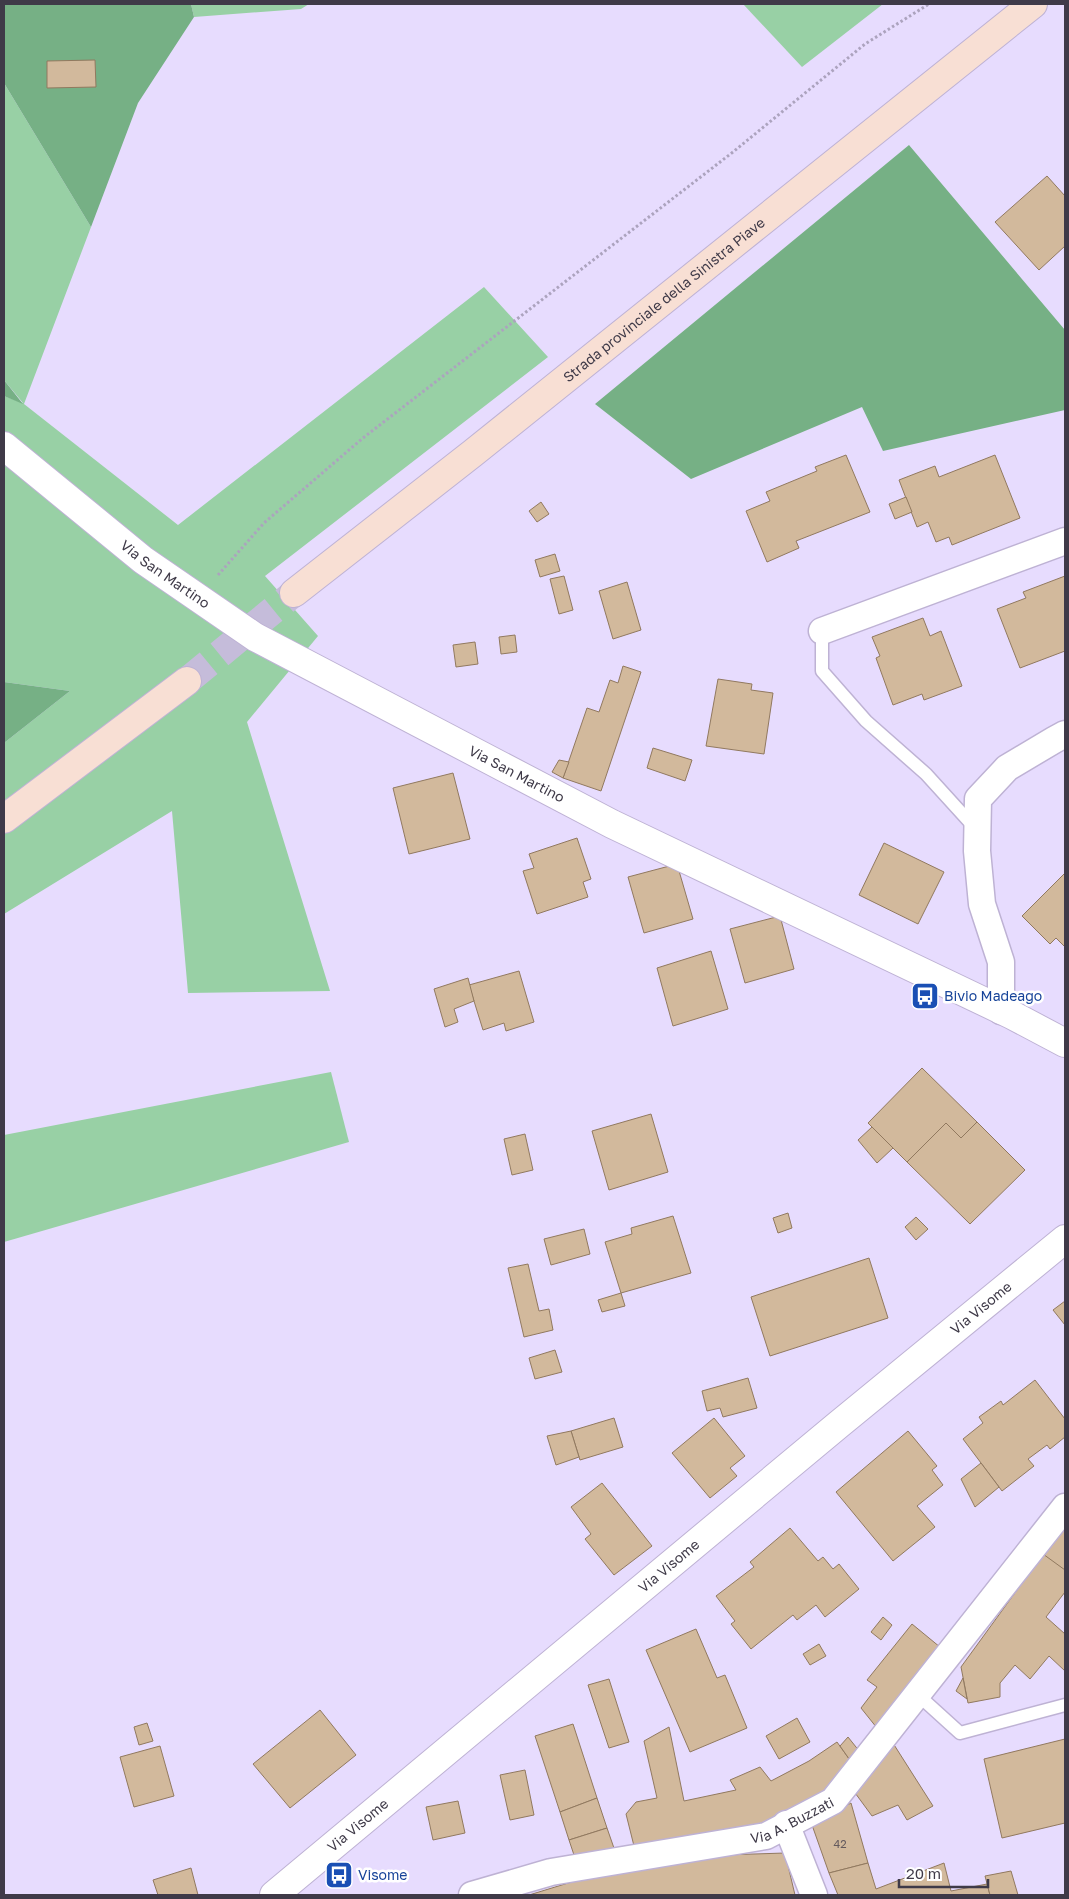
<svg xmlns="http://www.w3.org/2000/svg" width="1069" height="1899" viewBox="0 0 1069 1899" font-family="'Golos Text',sans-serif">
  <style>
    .green { fill: #98d0a5 }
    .forest { fill: #76b085 }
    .building { fill: #d2b99c; stroke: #91795f }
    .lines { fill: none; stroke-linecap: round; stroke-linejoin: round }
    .secondary-tunnel { stroke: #c5bcda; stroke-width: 28; stroke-dasharray: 28 14; stroke-linecap: butt }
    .service-casing { stroke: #beb2d4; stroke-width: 15 }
    .minor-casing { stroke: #beb2d4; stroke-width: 29 }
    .tertiary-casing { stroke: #beb2d4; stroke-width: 30 }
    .secondary-casing { stroke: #beb2d4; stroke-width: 30 }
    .path { stroke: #aca3be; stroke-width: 3; stroke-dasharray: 2.5 2.5; stroke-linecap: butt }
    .service { stroke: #fff; stroke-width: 12 }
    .minor { stroke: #fff; stroke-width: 26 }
    .tertiary { stroke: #fff; stroke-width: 28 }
    .secondary { stroke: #f8dfd4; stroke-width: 28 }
    .labels { text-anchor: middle; stroke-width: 5; stroke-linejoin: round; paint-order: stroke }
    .number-label { font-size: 11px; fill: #645a5d }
    .street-label { font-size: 14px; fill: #3f3a48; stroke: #fff }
    .transit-label { font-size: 14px; fill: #164399; stroke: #fff; text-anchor: start }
  </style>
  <rect width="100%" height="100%" fill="#e7dcfe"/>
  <g class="green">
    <path d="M191,4H309L301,9L194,17Z"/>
    <path d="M743,4H883L802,67Z"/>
    <path d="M4,83L91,227L24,404L178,525L484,287L548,357L265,576L318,636L247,722L330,991L188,993L172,811L4,914V743L70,691L4,682V396L23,403L4,380Z"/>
    <path d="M331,1072L349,1142L4,1242V1135Z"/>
  </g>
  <g class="forest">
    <path d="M4,4H191L194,17L138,103L91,227L4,83Z"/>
    <path d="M909,145L1065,330V410L883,451L862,407L691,479L595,404Z"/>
    <path d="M4,380L23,404L4,396Z"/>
    <path d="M4,682L70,691L4,743Z"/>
  </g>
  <g class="building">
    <path d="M95,60L96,87L47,88V61Z"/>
    <path d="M1047,176L1065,196V246L1039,270L995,222Z"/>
    <path d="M846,455L870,512L796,541L799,548L767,562L746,511L770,501L766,492L817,471L815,467Z"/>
    <path d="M995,455L1020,518L952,545L949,537L936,542L928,522L917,527L899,480L935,466L939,477Z"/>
    <path d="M906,497L912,512L895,519L889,504Z"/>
    <path d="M541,502L549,514L537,522L529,511Z"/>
    <path d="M555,554L560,571L540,577L535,560Z"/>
    <path d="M564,576L573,610L559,614L550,579Z"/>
    <path d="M1065,576V651L1020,668L997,609L1026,598L1023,592Z"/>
    <path d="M627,582L641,630L613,639L599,591Z"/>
    <path d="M923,618L930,636L941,631L962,686L924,700L922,694L893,705L876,658L880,656L872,637Z"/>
    <path d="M515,635L517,652L501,654L499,637Z"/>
    <path d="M475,642L478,664L456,667L453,645Z"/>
    <path d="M623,666L641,672L601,791L563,778L587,708L599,712L610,680L618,683Z"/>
    <path d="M718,679L752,684L751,690L773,693L764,754L706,746Z"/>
    <path d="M653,748L692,760L685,781L647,768Z"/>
    <path d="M559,760L569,762L563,778L552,772Z"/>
    <path d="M453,773L470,839L409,854L393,788Z"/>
    <path d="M577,838L591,879L583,882L588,897L537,914L523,871L534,868L529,854Z"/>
    <path d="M884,843L944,872L918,924L859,895Z"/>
    <path d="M677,864L693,919L644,933L628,877Z"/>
    <path d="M1065,873V947L1056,938L1050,944L1022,916Z"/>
    <path d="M780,916L794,969L745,983L730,929Z"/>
    <path d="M711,951L728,1009L673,1026L657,968Z"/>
    <path d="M519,971L534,1022L506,1031L504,1023L483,1030L469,985Z"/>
    <path d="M468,978L474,1001L454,1009L458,1022L445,1027L434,989Z"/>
    <path d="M922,1068L977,1122L961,1138L946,1123L907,1162L868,1123Z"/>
    <path d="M651,1114L668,1172L609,1190L592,1131Z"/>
    <path d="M977,1122L1025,1170L970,1224L907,1162L946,1123L961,1138Z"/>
    <path d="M872,1127L893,1148L877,1163L858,1140Z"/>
    <path d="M525,1134L533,1170L512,1175L504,1139Z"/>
    <path d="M788,1213L792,1228L778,1233L773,1218Z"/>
    <path d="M673,1216L691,1273L621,1293L605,1242L632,1234L631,1228Z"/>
    <path d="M916,1217L928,1229L916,1240L905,1227Z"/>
    <path d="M584,1229L590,1254L551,1265L544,1239Z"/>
    <path d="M869,1258L888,1318L770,1356L751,1297Z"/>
    <path d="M528,1264L539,1311L549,1309L553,1330L524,1337L508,1268Z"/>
    <path d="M621,1293L625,1306L602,1312L598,1300Z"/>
    <path d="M1065,1301V1325L1053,1310Z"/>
    <path d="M555,1350L562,1372L535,1379L529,1358Z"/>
    <path d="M748,1378L757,1408L723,1417L720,1408L707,1411L702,1391Z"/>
    <path d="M1035,1380L1065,1419V1437L1050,1449L1047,1445L1028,1459L1034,1466L1002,1491L963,1439L983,1423L979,1417L1001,1401L1003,1405Z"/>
    <path d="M614,1418L623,1447L580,1460L571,1431Z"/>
    <path d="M714,1418L745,1456L730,1468L737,1476L710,1498L672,1453Z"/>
    <path d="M571,1431L579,1457L556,1465L547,1436Z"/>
    <path d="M908,1431L937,1466L932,1470L943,1485L917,1506L935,1527L893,1561L836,1492Z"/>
    <path d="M981,1463L999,1487L975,1507L961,1479Z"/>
    <path d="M602,1483L652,1546L614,1575L585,1539L591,1534L571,1507Z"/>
    <path d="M1065,1524V1592L1046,1617L1065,1634V1671L1049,1656L1030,1679L1015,1665L1000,1683V1697L968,1703L961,1667Z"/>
    <path d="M1065,1524V1570L1043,1554Z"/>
    <path d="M790,1528L818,1561L823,1557L833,1569L839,1564L859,1589L825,1617L816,1605L797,1620L793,1615L751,1649L731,1624L735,1621L716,1596L754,1567L750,1562Z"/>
    <path d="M883,1617L892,1625L881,1640L871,1632Z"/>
    <path d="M912,1624L946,1652L881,1733L861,1708L877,1687L867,1680Z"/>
    <path d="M696,1629L717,1678L725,1675L747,1728L690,1752L646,1650Z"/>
    <path d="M819,1644L826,1656L810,1665L803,1654Z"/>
    <path d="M963,1678L967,1699L956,1691Z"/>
    <path d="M609,1679L629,1742L609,1748L588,1685Z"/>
    <path d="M320,1710L356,1755L290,1808L253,1764Z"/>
    <path d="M797,1718L810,1742L779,1759L766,1736Z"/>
    <path d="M147,1723L153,1741L139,1745L134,1727Z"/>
    <path d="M573,1724L597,1798L560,1812L535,1736Z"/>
    <path d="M669,1727L684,1801L736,1790L730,1780L760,1767L771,1781L809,1761L837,1742L852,1763L816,1803L751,1832L635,1850L626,1814L636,1802L657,1798L644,1741Z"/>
    <path d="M848,1737L860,1752L852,1763L840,1746Z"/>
    <path d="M1065,1739V1823L1002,1838L984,1759Z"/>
    <path d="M891,1740L933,1806L907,1820L898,1805L872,1816L850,1786Z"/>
    <path d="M160,1746L174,1796L134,1807L120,1757Z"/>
    <path d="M525,1770L534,1815L510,1820L500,1775Z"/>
    <path d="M597,1798L607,1828L569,1840L560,1812Z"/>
    <path d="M458,1801L465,1833L433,1840L426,1807Z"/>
    <path d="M851,1803L868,1863L829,1873L812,1825Z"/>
    <path d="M607,1828L615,1851L577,1864L569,1840Z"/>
    <path d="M785,1853L795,1895H529L614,1869L663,1857Z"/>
    <path d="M868,1863L876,1889L944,1863L951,1891L987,1884L990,1895H838L829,1873Z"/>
    <path d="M191,1868L198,1895H158L153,1880Z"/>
    <path d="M1011,1871L1018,1895H990L985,1876Z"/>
  </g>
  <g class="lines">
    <path class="secondary-tunnel" d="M187,681L294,593"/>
    <g class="service-casing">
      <g id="service">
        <path d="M822,631V671L866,721L926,774L976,829"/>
        <path d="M917,1694L960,1733L1065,1705"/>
      </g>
    </g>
    <g class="minor-casing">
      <g id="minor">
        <path d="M822,631L1065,541"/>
        <path d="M1001,1011V962L982,904L977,851L978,799L1007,768L1054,740L1065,734"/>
        <path d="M786,1824L814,1895"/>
        <path id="s1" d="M472,1895L551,1872L766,1836L833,1801L1065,1507"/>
      </g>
    </g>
    <g class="tertiary-casing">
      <g id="tertiary">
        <path id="s2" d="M4,446L143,560L255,637L612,824L1012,1015L1065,1043"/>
        <path id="s3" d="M274,1895L838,1425L1065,1239"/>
      </g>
    </g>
    <g class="secondary-casing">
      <g id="secondary">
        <path id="s4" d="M294,593L473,453L1033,4"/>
        <path d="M4,819L187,681"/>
      </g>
    </g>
    <path class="path" d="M218,575L264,523L363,438L733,152L865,44L929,4"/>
    <use href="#service" class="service"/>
    <use href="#minor" class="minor"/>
    <use href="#tertiary" class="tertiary"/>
    <use href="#secondary" class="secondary"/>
  </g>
  <defs>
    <g id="bus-square" transform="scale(1.4375)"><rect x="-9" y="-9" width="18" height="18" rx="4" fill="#1a4fb4" stroke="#fff"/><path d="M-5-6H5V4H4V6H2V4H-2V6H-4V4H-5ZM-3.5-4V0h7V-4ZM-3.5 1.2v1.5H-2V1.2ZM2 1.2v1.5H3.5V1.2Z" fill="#fff"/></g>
  </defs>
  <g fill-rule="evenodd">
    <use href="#bus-square" x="925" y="996"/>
    <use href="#bus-square" x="339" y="1875"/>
  </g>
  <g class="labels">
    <g class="number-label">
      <text x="840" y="1848">42</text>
    </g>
    <g class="street-label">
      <text dy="5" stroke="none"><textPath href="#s4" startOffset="472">Strada provinciale della Sinistra Piave</textPath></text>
      <text dy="5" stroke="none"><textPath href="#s2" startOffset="206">Via San Martino</textPath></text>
      <text dy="5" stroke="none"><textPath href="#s2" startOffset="611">Via San Martino</textPath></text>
      <text dy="5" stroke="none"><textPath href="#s3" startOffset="919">Via Visome</textPath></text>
      <text dy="5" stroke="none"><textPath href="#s3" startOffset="514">Via Visome</textPath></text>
      <text dy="5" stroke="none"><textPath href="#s1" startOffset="330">Via A. Buzzati</textPath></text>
      <text dy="5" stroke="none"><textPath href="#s3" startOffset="109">Via Visome</textPath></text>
    </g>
    <g class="transit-label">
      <text x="944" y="1001">Bivio Madeago</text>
      <text x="358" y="1880">Visome</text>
    </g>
  </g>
  <rect width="1069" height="1899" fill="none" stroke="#3f3a48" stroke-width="10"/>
  <path d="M899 1879v8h89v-8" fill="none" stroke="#3f3a48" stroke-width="2.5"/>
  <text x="906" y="1879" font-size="15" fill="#3f3a48" stroke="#ffffff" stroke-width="4" paint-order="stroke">20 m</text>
</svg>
